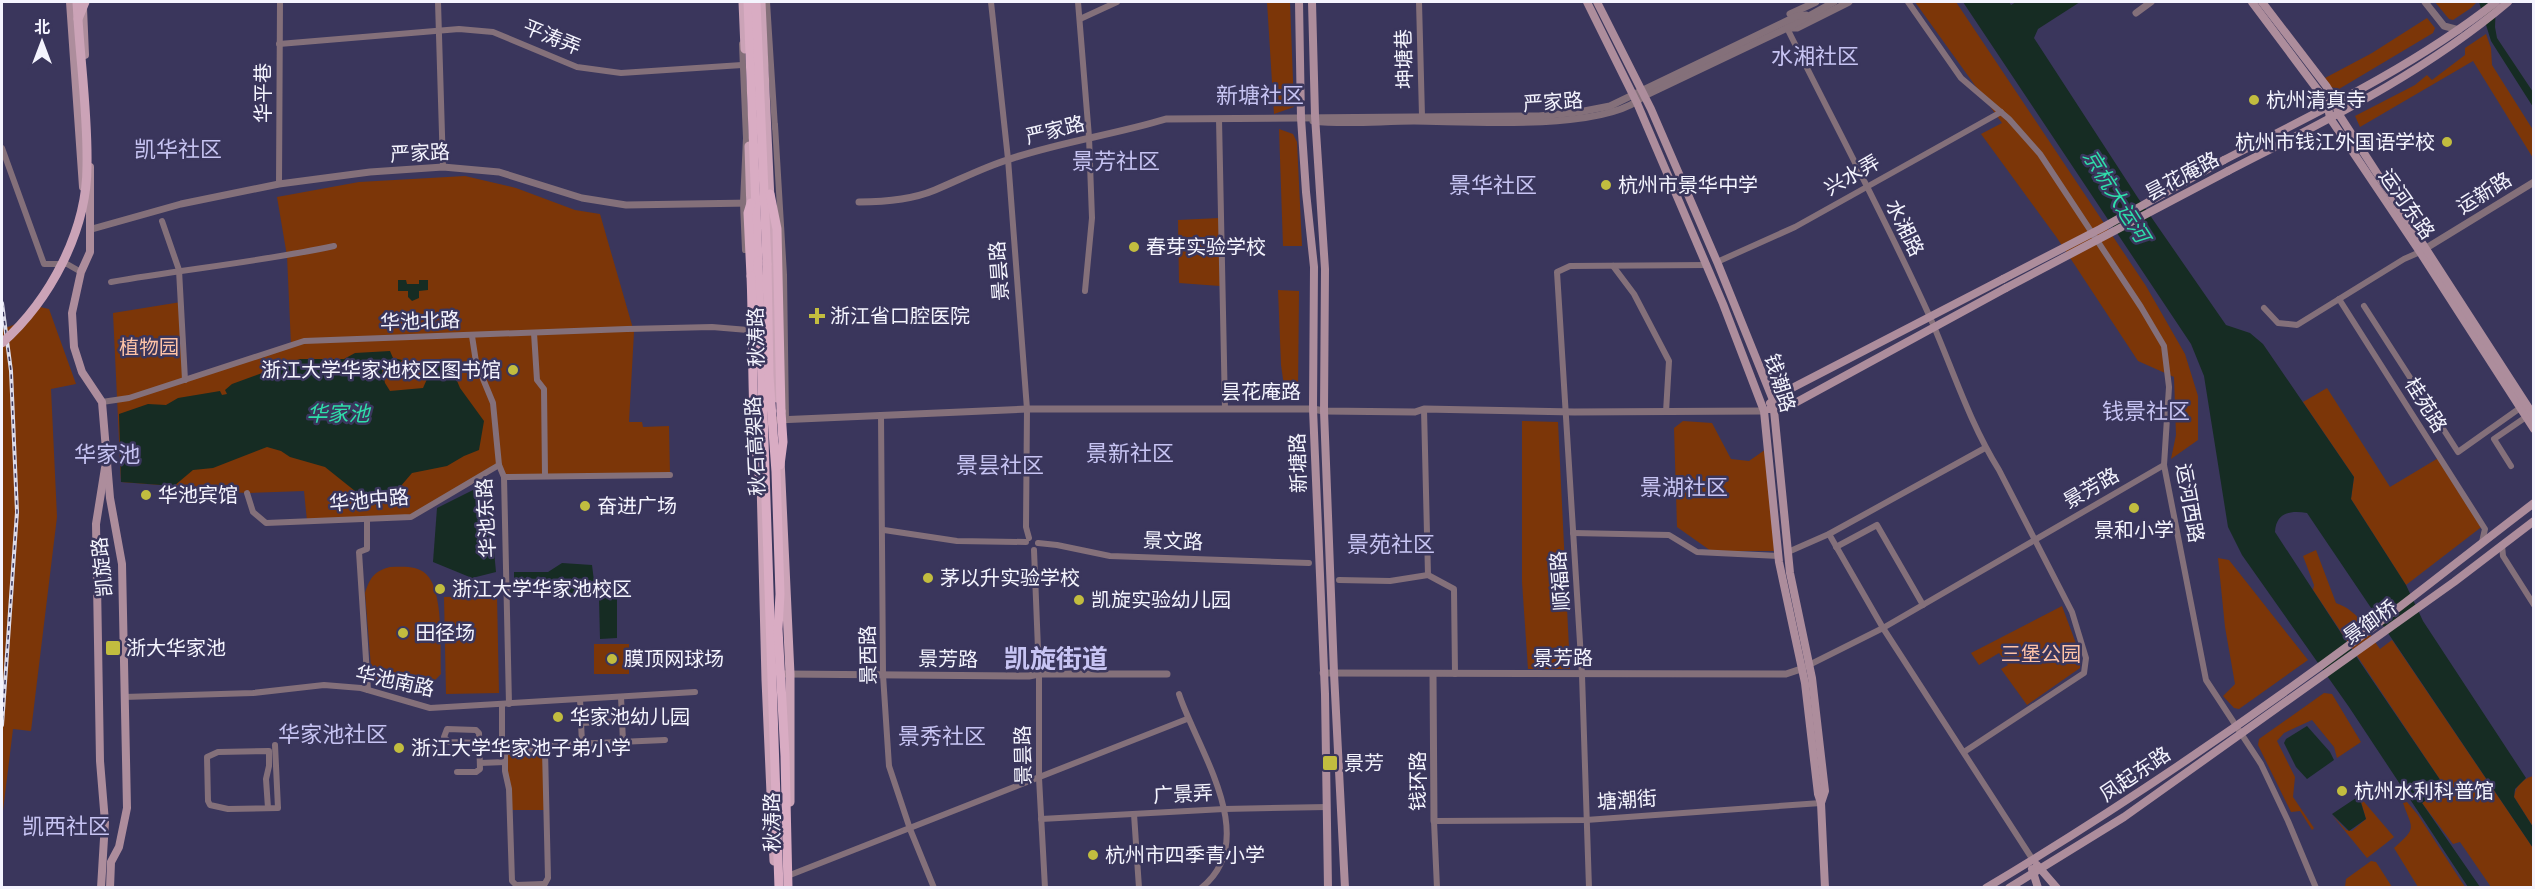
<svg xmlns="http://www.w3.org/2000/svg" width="2535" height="889" viewBox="0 0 2535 889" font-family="'Work Sans','Noto Sans SC',sans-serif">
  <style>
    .green { fill: #7c3608 }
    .water { fill: #162c23 }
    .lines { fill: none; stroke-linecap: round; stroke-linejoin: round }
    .minor { stroke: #84707a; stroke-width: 6 }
    .tertiary { stroke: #84707a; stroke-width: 7 }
    .secondary { stroke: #ad8d9c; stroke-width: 8 }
    .primary { stroke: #cba3b7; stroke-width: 9 }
    .trunk { stroke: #d9acc3; stroke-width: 9 }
    .rail-casing { stroke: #dddcea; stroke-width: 4 }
    .rail { stroke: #3a365c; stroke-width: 1.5; stroke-dasharray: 4.5; stroke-linecap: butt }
    .secondary-bridge { stroke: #ad8d9c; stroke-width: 8 }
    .primary-bridge { stroke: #cba3b7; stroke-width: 9 }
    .trunk-bridge { stroke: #d9acc3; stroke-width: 9 }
    .poi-dot { fill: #c2bd3f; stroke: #3a365c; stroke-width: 2 }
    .labels { text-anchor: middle; stroke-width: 5; stroke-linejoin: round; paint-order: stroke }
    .street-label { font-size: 20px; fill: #f4f4fe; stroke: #3a365c }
    .poi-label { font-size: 20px; fill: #f4f4fe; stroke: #3a365c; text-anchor: start }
    .park-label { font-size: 20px; fill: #fec3a7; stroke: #3a365c }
    .water-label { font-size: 21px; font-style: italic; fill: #2fdeaa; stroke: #3a365c }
    .quarter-label { font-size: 22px; fill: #c7c4f3; stroke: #3a365c }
    .district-label { font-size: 26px; font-weight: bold; fill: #c7c4f3; stroke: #3a365c }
  </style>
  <rect width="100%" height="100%" fill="#3a365c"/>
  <g class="green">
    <path d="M1267,2H1290L1294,107L1274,114Z"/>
    <path d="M1915,2H1956L2146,286L2185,354L2198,396V440L2171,459L2176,435L2174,377L2138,361L2057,238L1981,134L2002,123Z"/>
    <path d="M2435,2H2477L2471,8L2453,20L2449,19Z"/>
    <path d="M2427,18L2435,28L2433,33L2339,89L2331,87L2325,78L2372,53Z"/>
    <path d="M2486,34L2491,48L2492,65L2533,130V158L2473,61L2360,127L2355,116L2415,85L2427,75L2432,80L2465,55V48Z"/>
    <path d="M1279,129L1293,134L1297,142L1302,246H1283Z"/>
    <path d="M465,176L516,188L575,210L600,214L634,332L629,422H642L643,427L669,426L670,475L504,477L499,465L411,517L307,521L304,491L247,493L186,490L174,486L121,482L113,313L181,302L185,379L291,345L287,256L277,197L359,182Z"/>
    <path d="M1219,218L1220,286L1179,283L1178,220Z"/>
    <path d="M1278,290L1299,291L1298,392L1286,400L1281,365Z"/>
    <path d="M40,307L49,309L76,384L51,389L57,517L31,731L13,729L2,819V329L16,324Z"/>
    <path d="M2327,388L2390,487L2440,457L2484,525L2406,585L2351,499L2354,477L2303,402Z"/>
    <path d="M1522,421L1558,422L1570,669H1528L1522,582Z"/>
    <path d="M1683,421L1712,423L1731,459L1749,461L1769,447L1777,551H1711L1677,527L1674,428Z"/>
    <path d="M2316,550L2336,603C2359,611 2367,630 2380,649L2392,640L2533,848V887H2491L2460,842L2453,844L2422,803L2445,787L2313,590L2314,585L2303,556Z"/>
    <path d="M2218,558L2229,560L2308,660L2239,709L2234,708L2223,696L2235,684L2225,627Z"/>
    <path d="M390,567C403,567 416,565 426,574C444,590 440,650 441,674L435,680L374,682L372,679L365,593C370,577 375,571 390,567Z"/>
    <path d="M497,596L499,693L446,694L444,597Z"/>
    <path d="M2062,606L2081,657L2080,668L2027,705L2001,669L2008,665L1999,653L1979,665L1971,653Z"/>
    <rect x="594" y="644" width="35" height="30"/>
    <path d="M2324,693L2332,694L2361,742L2337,758L2334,747L2312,720L2284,733L2277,741L2295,777L2293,797L2314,828L2312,830L2300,811L2291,812L2258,745L2259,739Z"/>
    <path d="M545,750L547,810H509L505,752Z"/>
    <path d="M2533,776V827L2514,797C2515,786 2523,779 2533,776Z"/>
    <path d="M2359,796L2394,837L2367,858L2332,815L2346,830L2352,831L2366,819Z"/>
    <path d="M2407,802L2418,815L2465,887H2418L2394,848C2418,827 2412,829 2403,803Z"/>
    <path d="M2371,861L2376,862L2392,887H2345L2346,879Z"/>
  </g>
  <g class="water">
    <path d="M1963,2H2009L2011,5L2016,2H2080L2038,29L2034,38L2138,198L2226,325L2250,333L2263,344L2354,477L2351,499L2406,585L2423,621L2526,778L2515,789L2514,797L2533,827V848L2307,513C2290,510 2276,513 2275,532L2358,659L2445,787L2422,803L2480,887H2468L2349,707L2242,555L2228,527L2204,376L2191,344Z"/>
    <path d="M2479,2H2496L2495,27L2497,38L2533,92V107L2491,41Z"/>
    <path d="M398,280H406L407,284H419V280H428V290L419,291V298L412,301L408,297V291H398Z"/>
    <path d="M390,351L393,358L402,360L398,368L382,370L385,383L390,391L423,388L436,359H443L450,364L460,388L484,421L479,450L464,456L447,466L412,473L400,487L379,499L377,505L365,499L325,467L290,457L281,451L267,447L213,468L193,470L174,486L121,482L119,414L148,404L166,405L178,398L220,391L222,395L227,394L225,390L232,384L300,359H344L355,353Z"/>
    <path d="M473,490L489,498L496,572L472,578L433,562L437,508Z"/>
    <path d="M562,563L592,565L594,581L572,594L543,592L541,579L514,578V572H548Z"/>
    <path d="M617,598V638L600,639L599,598Z"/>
    <path d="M2307,726L2330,752L2334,760L2307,779L2296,767L2284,743L2286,739Z"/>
    <path d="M2359,796L2366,819L2349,831L2332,814Z"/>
  </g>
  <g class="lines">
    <g class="minor">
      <path d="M438,2L443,167"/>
      <path d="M767,2L775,128"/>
      <path d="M991,2L1008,159L1027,409L1026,527L1029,538"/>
      <path d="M1078,2L1089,137L1092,218L1085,291"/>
      <path d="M1419,2L1422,116"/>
      <path d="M1908,2L1961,78L2009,119L2040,154L2141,307L2164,346L2169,387L2164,465L2206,680L2261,764L2288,821L2316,888"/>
      <path d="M1080,19L1117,2"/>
      <path d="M1787,28C1834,123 1885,218 1929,315C1952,367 1969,422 1999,470L2072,612L2086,658L2084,673L1964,752"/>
      <path d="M279,44L459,29L493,32L577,67L621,73L742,65"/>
      <path d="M742,44L746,138L743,203L745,250"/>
      <path d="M1219,119L1225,409"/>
      <path d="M775,125L784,275L786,420"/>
      <path d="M2,148L44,264H67L81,272"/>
      <path d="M279,184L280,2"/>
      <path d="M162,221L179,270L185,380"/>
      <path d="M1717,262L1795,227L2001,112"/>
      <path d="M1613,266L1634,294L1669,361L1666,412"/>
      <path d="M111,282C185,269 260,262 334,246"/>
      <path d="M2339,299L2485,529L2482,542"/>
      <path d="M2364,306L2458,452L2520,408"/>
      <path d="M2264,308L2278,323L2297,325L2404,259L2420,252"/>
      <path d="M534,333L537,380L544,389L545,476"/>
      <path d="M472,336L476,362L493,403L499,465L504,477L509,704"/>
      <path d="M102,402L129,398L304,341L627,329L712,327L748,330"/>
      <path d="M1424,409L1428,575"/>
      <path d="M881,415L883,675L889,766L910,829L934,888"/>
      <path d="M2511,466L2494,439L2526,417"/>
      <path d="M504,477L670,475"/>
      <path d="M247,493L253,512L266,523L411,517L499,465"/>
      <path d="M367,519V549L359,552L368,690"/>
      <path d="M884,530L957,541L1026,542"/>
      <path d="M1573,533L1669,535L1697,552L1779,556"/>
      <path d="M1829,534L1883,628L2033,860"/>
      <path d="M1038,543L1057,545L1110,556L1309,563"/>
      <path d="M2502,545L2503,556L2534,605"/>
      <path d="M1836,547L1877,525L1923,605"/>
      <path d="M1034,550L1039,674V778L1045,888"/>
      <path d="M1788,552L1829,534L1985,448"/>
      <path d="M1339,580L1390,581L1428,575L1454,589L1455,674"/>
      <path d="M1807,666L1883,628L2164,465"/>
      <path d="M1179,694C1196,747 1263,840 1201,888"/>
      <path d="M124,697L253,693L324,685L361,688L430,708L695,692"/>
      <path d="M621,697L623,742"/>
      <path d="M580,699L582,744"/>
      <path d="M502,704V749L505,752"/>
      <path d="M581,723L622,721"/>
      <path d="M480,763L505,762"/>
      <path d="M457,772H476L480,769L479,733L476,730L447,729L444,737L449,742L479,743"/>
      <path d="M268,808L266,779L269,766V751L218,752L207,757L208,801L210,805L228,809L278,808L275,745"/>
      <path d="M1134,814L1139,888"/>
      <path d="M1041,819L1224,809L1327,807"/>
      <path d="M790,875L1187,719"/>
      <path d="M543,884L516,885L512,881L509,789L505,771V752L545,750L550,745L665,740"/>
      <path d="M543,887L548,878L545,750"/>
      <path d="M1437,888L1434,821L1586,820L1821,803"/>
      <path d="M1589,888L1582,675L1557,272L1570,266L1707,265"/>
    </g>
    <g class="tertiary">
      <path d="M2425,2L2444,26L2459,30"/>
      <path d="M2136,13L2151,2"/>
      <path d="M1790,14L1816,2"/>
      <path d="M1787,28H1797L1849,2"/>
      <path d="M1313,121C1345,125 1381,121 1414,121C1468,121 1605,132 1644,96L1787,28L1834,2"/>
      <path d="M859,202C885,202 911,200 935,190C959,180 982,168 1007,160C1059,142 1113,135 1166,119L1539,116L1579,112L1610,106L1797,16L1806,15"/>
      <path d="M92,229L181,204L279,184L370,172L443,167L499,172L582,198L626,205L751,203"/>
      <path d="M2423,250L2534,182"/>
      <path d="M777,420L1027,409H1313L1324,411L1415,412L1424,409L1574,412L1764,411"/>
      <path d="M1323,673L1786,674L1801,669"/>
      <path d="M785,674L1029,676L1039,674H1167"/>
      <path d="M1433,674L1434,821"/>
    </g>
    <g class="secondary">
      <path d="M70,2L83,187"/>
      <path d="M1299,2L1301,118L1306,192L1314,267L1313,409L1325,694L1328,888"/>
      <path d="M1312,2L1315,116L1325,269L1324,411L1334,673L1345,888"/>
      <path d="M1587,2L1637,103L1723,304L1764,411L1779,562L1805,683L1818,794L1821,803L1825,888"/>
      <path d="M1597,2L1651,109L1718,264L1773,400L1790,573L1812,678L1825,791L1821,803"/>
      <path d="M2252,2L2320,93L2328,107L2330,118L2420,252L2534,429"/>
      <path d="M2262,2L2327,87L2336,102L2338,113L2534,416"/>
      <path d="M83,8L85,55"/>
      <path d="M2224,160C2318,112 2413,67 2496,2"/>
      <path d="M90,167V252L81,272L72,313L74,347L82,372L102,402L110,498L122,564L127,808L119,847L111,862L110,888"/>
      <path d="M2228,171C2327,120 2423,74 2508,2"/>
      <path d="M1770,403L1794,387L2003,279"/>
      <path d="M1770,409L1795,403L2006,288"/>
      <path d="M2037,865L2057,888"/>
      <path d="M2032,869L2038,888"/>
      <path d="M101,888L105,822L100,761L96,524L105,468"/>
      <path d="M1986,888C2115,811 2240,726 2360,637C2419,593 2476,547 2534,503"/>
      <path d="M2009,888L2124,817L2454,582L2534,521"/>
    </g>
    <g class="primary">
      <path d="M77,2L78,19"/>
      <path d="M743,2L745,49"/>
      <path d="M761,2L770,200"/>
      <path d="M749,146L751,211"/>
      <path d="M771,214L777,398"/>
      <path d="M780,459L790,674V802"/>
      <path d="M761,482L766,680L774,861"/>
    </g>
    <g class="trunk">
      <path d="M748,2L758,261"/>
      <path d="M756,2L767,264"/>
      <path d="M770,194L777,229L781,411"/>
      <path d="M751,276L748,213L751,203"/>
    </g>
    <g class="rail-casing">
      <path id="rail" d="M2,303L11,371L17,512L2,725"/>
    </g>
    <use href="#rail" class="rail"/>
    <g class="secondary-bridge">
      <path d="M2003,279L2100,229L2224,160"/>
      <path d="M2006,288L2228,171"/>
    </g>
    <path class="primary-bridge" d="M2,343C50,300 87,231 87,166C88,117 81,67 78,19L85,2"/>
    <g class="trunk-bridge">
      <path d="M758,261L779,888"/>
      <path d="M767,264L769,376L776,472L780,594L778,629L785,756L788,888"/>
      <path d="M751,276C754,347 750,418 761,489"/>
      <path d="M780,465L783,442L781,411"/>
    </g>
  </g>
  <g class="poi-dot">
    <circle cx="2254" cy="100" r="6"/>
    <circle cx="2447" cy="142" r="6"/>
    <circle cx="1606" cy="185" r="6"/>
    <circle cx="1134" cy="247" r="6"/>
    <path d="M814 307h6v6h6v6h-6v6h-6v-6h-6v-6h6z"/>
    <circle cx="513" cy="370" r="6"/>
    <circle cx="146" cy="495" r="6"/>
    <circle cx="585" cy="506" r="6"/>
    <circle cx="2134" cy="508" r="6"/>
    <circle cx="928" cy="578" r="6"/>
    <circle cx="440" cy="589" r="6"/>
    <circle cx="1079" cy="600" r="6"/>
    <circle cx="403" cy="633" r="6"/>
    <rect x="105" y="640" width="16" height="16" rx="3"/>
    <circle cx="612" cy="659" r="6"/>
    <circle cx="558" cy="717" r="6"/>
    <circle cx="399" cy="748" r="6"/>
    <rect x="1322" y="755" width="16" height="16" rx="3"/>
    <circle cx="2342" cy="791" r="6"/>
    <circle cx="1093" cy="855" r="6"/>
  </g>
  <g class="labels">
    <g class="street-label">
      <text transform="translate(552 37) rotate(22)" y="7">平涛弄</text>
      <text transform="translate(1404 59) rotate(-92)" y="7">坤塘巷</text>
      <text transform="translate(263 93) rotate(-90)" y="7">华平巷</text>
      <text transform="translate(1553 102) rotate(-4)" y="7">严家路</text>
      <text transform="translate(1055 130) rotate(-14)" y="7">严家路</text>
      <text transform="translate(420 153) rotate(-3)" y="7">严家路</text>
      <text transform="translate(1852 175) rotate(-30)" y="7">兴水弄</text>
      <text transform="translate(2182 176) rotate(-28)" y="7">昙花庵路</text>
      <text transform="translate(2484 193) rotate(-32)" y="7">运新路</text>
      <text transform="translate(2407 204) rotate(55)" y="7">运河东路</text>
      <text transform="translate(1905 228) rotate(64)" y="7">水湘路</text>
      <text transform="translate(999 271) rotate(-94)" y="7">景昙路</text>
      <text transform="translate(420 321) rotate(-2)" y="7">华池北路</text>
      <text transform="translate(756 337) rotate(-91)" y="7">秋涛路</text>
      <text transform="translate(1780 383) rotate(73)" y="7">钱潮路</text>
      <text x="1261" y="399">昙花庵路</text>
      <text transform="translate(2426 405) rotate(58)" y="7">桂苑路</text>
      <text transform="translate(755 446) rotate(-93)" y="7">秋石高架路</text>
      <text transform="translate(1298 463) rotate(-92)" y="7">新塘路</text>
      <text transform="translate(2091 488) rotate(-30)" y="7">景芳路</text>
      <text transform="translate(369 500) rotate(-5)" y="7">华池中路</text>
      <text transform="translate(2190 503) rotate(80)" y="7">运河西路</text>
      <text transform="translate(486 518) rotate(-93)" y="7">华池东路</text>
      <text transform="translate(1173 541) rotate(2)" y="7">景文路</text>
      <text transform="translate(102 567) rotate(-96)" y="7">凯旋路</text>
      <text transform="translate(1560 581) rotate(-94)" y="7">顺福路</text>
      <text transform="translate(2370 622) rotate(-35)" y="7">景御桥</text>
      <text transform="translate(868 655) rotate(-91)" y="7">景西路</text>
      <text x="1563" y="665">景芳路</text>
      <text transform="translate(948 659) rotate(1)" y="7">景芳路</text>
      <text transform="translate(395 681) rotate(12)" y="7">华池南路</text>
      <text transform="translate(1023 755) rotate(-91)" y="7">景昙路</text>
      <text transform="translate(2135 774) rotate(-34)" y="7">凤起东路</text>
      <text transform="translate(1418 781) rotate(-90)" y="7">钱环路</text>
      <text transform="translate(1183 794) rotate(-3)" y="7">广景弄</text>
      <text transform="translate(1627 800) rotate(-4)" y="7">塘潮街</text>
      <text transform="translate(772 822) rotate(-90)" y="7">秋涛路</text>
    </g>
    <g class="poi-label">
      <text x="2266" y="107">杭州清真寺</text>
      <text x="2435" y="149" text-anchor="end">杭州市钱江外国语学校</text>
      <text x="1618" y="192">杭州市景华中学</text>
      <text x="1146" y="254">春芽实验学校</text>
      <text x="830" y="323">浙江省口腔医院</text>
      <text x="501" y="377" text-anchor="end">浙江大学华家池校区图书馆</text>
      <text x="158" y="502">华池宾馆</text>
      <text x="597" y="513">奋进广场</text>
      <text x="2134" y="537" text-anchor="middle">景和小学</text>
      <text x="940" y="585">茅以升实验学校</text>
      <text x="452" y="596">浙江大学华家池校区</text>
      <text x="1091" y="607">凯旋实验幼儿园</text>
      <text x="415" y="640">田径场</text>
      <text x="126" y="655">浙大华家池</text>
      <text x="624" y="666">膜顶网球场</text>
      <text x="570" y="724">华家池幼儿园</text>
      <text x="411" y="755">浙江大学华家池子弟小学</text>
      <text x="1344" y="770">景芳</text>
      <text x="2354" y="798">杭州水利科普馆</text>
      <text x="1105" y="862">杭州市四季青小学</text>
    </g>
    <g class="park-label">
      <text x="149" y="354">植物园</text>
      <text x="2041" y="661">三堡公园</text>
    </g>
    <g class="water-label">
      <text transform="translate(2116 196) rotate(58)" y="7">京杭大运河</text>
      <text x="338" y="421">华家池</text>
    </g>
    <g class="quarter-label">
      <text x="1815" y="64">水湘社区</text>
      <text x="1260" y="103">新塘社区</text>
      <text x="178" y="157">凯华社区</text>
      <text x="1116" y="169">景芳社区</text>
      <text x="1493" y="193">景华社区</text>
      <text x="2146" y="419">钱景社区</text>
      <text x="1130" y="461">景新社区</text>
      <text x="107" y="462">华家池</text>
      <text x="1000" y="473">景昙社区</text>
      <text x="1684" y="495">景湖社区</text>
      <text x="1391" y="552">景苑社区</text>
      <text x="333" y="742">华家池社区</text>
      <text x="942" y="744">景秀社区</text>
      <text x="66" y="834">凯西社区</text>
    </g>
    <g class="district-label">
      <text x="1056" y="668">凯旋街道</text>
    </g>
  </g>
  <rect width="2535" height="889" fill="none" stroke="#f4f4fe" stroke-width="6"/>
  <g transform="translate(42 42)" stroke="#3a365c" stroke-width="4.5" paint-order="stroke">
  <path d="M0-4.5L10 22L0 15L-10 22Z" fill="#f4f4fe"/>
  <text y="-9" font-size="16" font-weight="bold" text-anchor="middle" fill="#f4f4fe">北</text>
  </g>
</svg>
